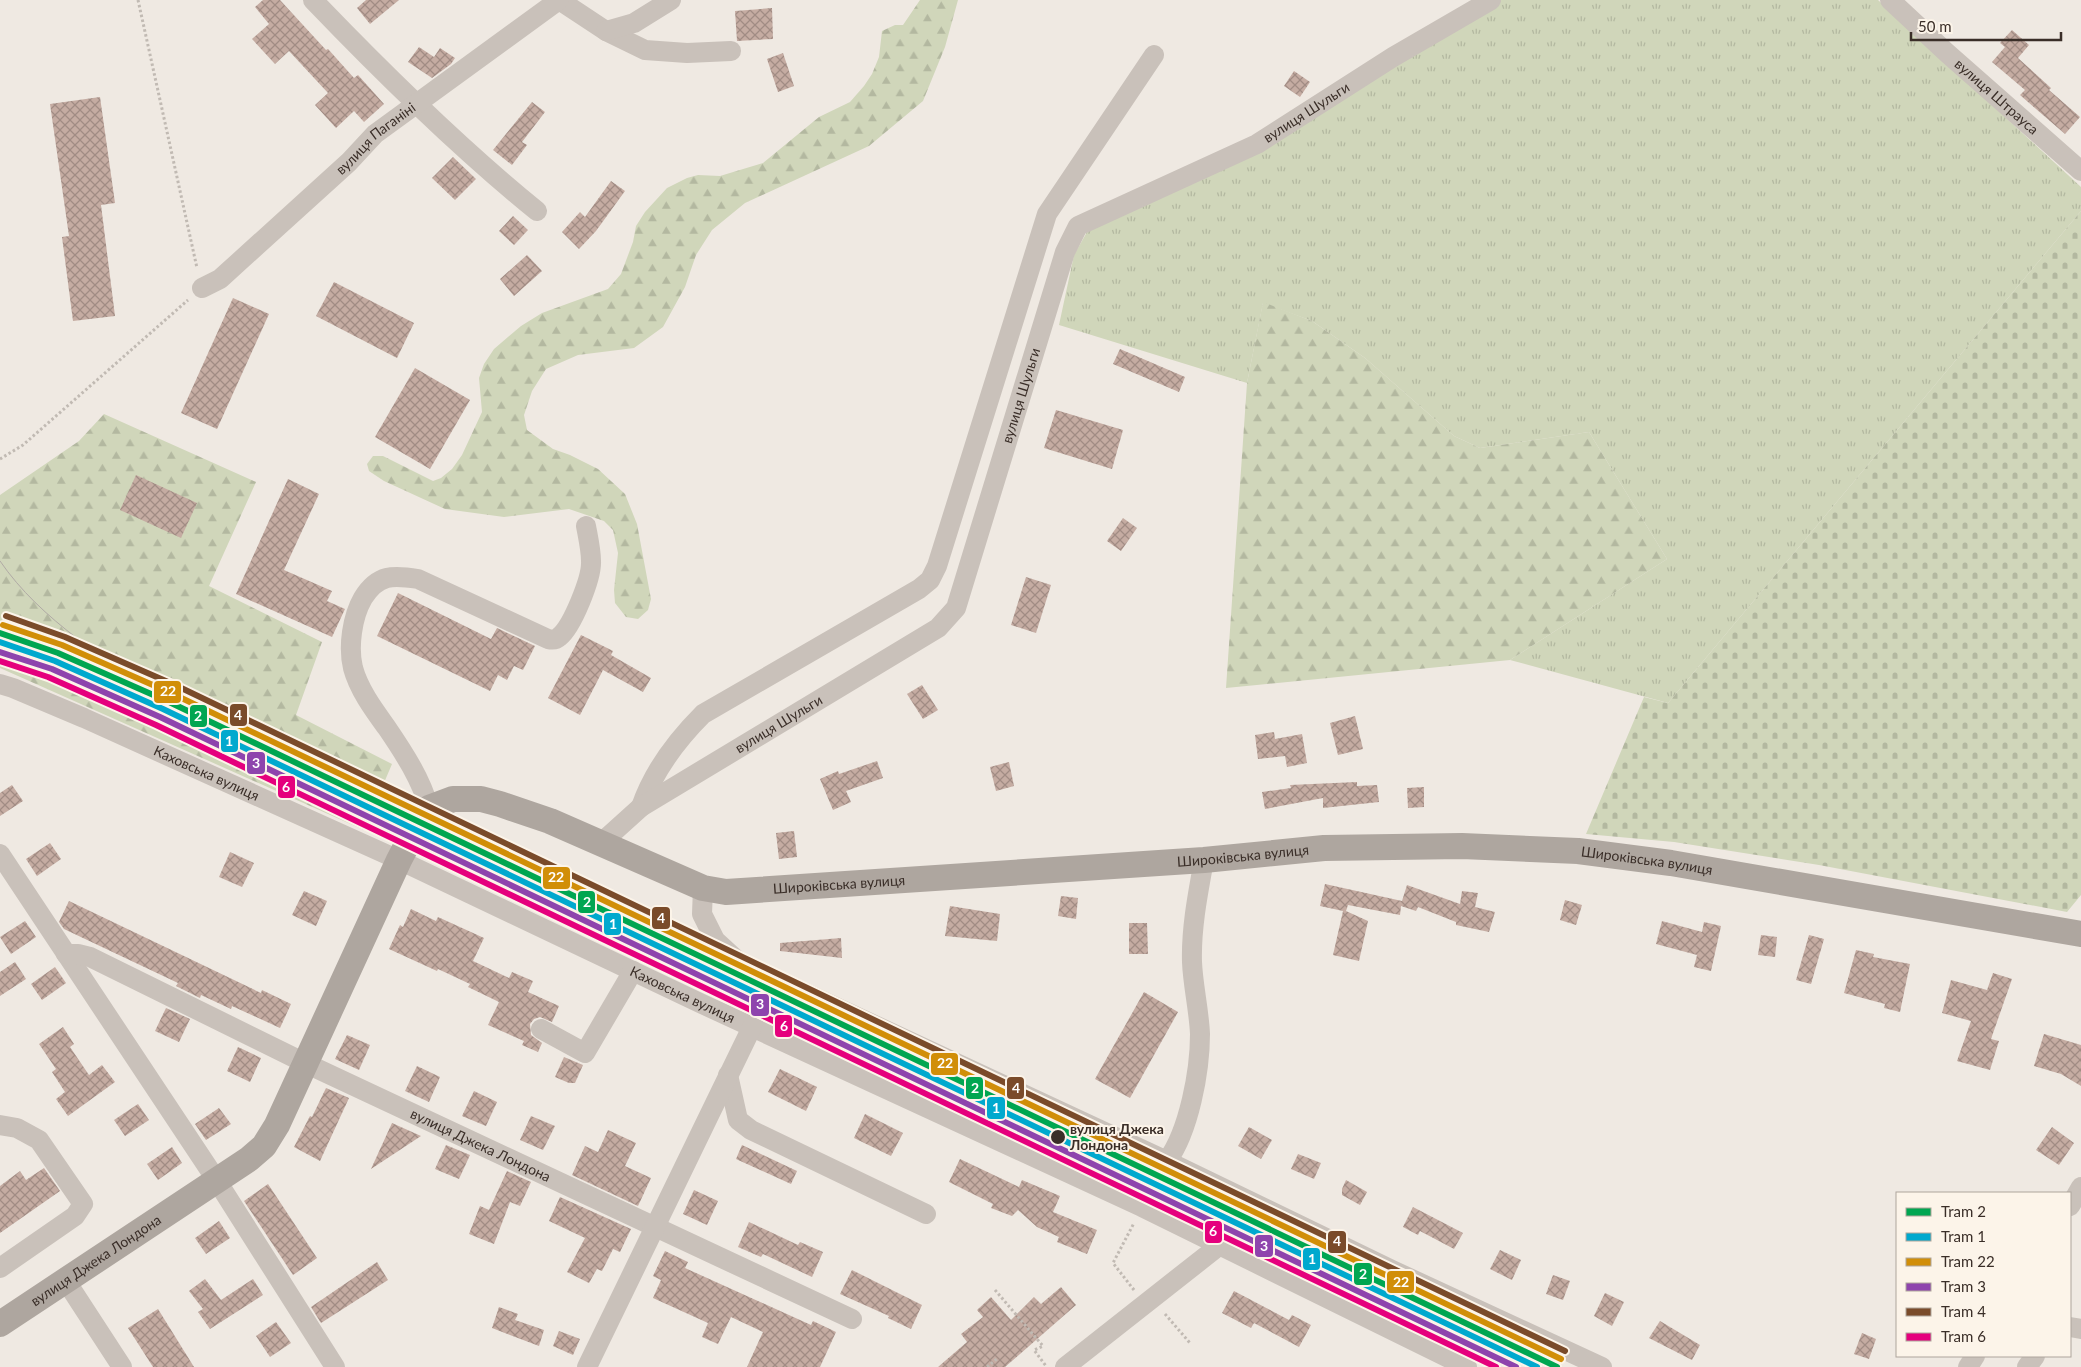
<svg xmlns="http://www.w3.org/2000/svg" width="2081" height="1367" viewBox="0 0 2081 1367" font-family="Lato,sans-serif">
  <style>
    .grass { fill: url(#grass-tufts) }
    .forest { fill: url(#forest-firs) }
    .cemetery { fill: url(#cemetery-stones) }
    .building { fill: url(#building-cross-hatch) }
    .lines { fill: none; stroke-linecap: round; stroke-linejoin: round }
    .path { stroke: #c1bab3; stroke-width: 3; stroke-dasharray: 2.5 2.5; stroke-linecap: butt }
    .minor { stroke: #c9c1ba; stroke-width: 20 }
    .major { stroke: #aea69f; stroke-width: 26 }
    .tram { stroke: #b0aaa5; stroke-width: 1 }
    .tram-1-casing { stroke: #fcf4e9; stroke-width: 10 }
    .tram-2-casing { stroke: #fcf4e9; stroke-width: 10 }
    .tram-3-casing { stroke: #fcf4e9; stroke-width: 10 }
    .tram-4-casing { stroke: #fcf4e9; stroke-width: 10 }
    .tram-5-casing { stroke: #fcf4e9; stroke-width: 10 }
    .tram-6-casing { stroke: #fcf4e9; stroke-width: 10 }
    .tram-1 { stroke: #00a651; stroke-width: 6 }
    .tram-2 { stroke: #00a9ce; stroke-width: 6 }
    .tram-3 { stroke: #d18e08; stroke-width: 6 }
    .tram-4 { stroke: #8e44ad; stroke-width: 6 }
    .tram-5 { stroke: #7a4b2a; stroke-width: 6 }
    .tram-6 { stroke: #e5007d; stroke-width: 6 }
    .stop-dot { fill: #3a2e28; stroke: #fcf4e9; stroke-width: 2 }
    .labels { text-anchor: middle; stroke-width: 4; stroke-linejoin: round; paint-order: stroke }
    .street-label { font-size: 14px; fill: #3a2e28; stroke: #fcf4e9 }
    .stop-label { font-size: 14px; font-weight: bold; fill: #3a2e28; stroke: #fcf4e9; text-anchor: start }
    .line-badge { stroke: #fcf4e9; stroke-width: 2 }
    .badge-label { font-size: 14px; text-anchor: middle; font-weight: bold; fill: #fff }
  </style>
  <defs>
    <pattern id="grass-tufts" width="24" height="20" patternUnits="userSpaceOnUse" patternTransform="scale(1.25)"><rect width="24" height="20" fill="#d0d6ba"/><path d="M3 7l-1-3M5 7V3M7 7l1-3M15 17l-1-3M17 17v-4M19 17l1-3" fill="none" stroke="#b3b8a0"/></pattern>
    <pattern id="forest-firs" width="22" height="20" patternUnits="userSpaceOnUse" patternTransform="scale(1.25)"><rect width="22" height="20" fill="#d0d6ba"/><path d="M5 1l3.5 6h-7zM16 11l3.5 6h-7z" fill="#b3b8a0"/></pattern>
    <pattern id="cemetery-stones" width="16" height="16" patternUnits="userSpaceOnUse" patternTransform="scale(1.25)"><rect width="16" height="16" fill="#d0d6ba"/><path d="M2 7V4a2 2 0 0 1 4 0v3zM10 15v-3a2 2 0 0 1 4 0v3z" fill="#b3b8a0"/></pattern>
    <pattern id="building-cross-hatch" width="8" height="8" patternUnits="userSpaceOnUse" patternTransform="scale(1.25)"><rect width="8" height="8" fill="#c5aca2"/><path d="M0 0l8 8M0 8l8-8" fill="none" stroke="#a18c84"/></pattern>
  </defs>
  <rect width="100%" height="100%" fill="#efe9e2"/>
  <path class="grass" d="M1501,0H1878L2081,187V211L1668,703L1510,660L1667,559L1589,432L1480,448L1454,436L1365,358L1312,321L1263,303L1247,383L1059,325L1074,255L1087,232Z"/>
  <g class="forest">
    <path d="M920,0H958L945,47L923,101L869,146L745,203L712,230L696,255L685,287L663,327L634,348L578,355L546,369L532,391L524,415L527,430L553,449L570,455L598,469L625,494L637,524L651,599L648,610L638,619L626,617L615,603L614,590L618,553L613,530L604,521L569,509L504,517L445,509L384,481L369,471L367,464L373,456H383L433,481L441,478L452,469L462,455L482,412L479,378L484,364L494,349L521,326L542,313L608,289L621,274L633,242L636,226L645,212L667,188L687,178L698,175L720,176L763,163L819,117L850,102L864,86L872,74L879,57L882,31L895,25H903Z"/>
    <path d="M1263,302L1312,321L1365,358L1454,436L1480,448L1589,432L1667,559L1510,660L1226,688L1247,383Z"/>
    <path d="M104,414L256,482L209,586L322,642L296,715L392,764L364,830L0,668V495L79,441Z"/>
  </g>
  <path class="cemetery" d="M2081,211V895L2067,912L1819,865L1674,842L1586,834L1644,697L1668,703Z"/>
  <g class="building">
    <path d="M263,0H280L326,50L328,49L354,78L358,75L384,104L364,122L354,111L336,128L315,105L328,93L289,51L275,64L252,39L269,24L255,7Z"/>
    <path d="M366,0H399L370,24L357,8Z"/>
    <path d="M772,8L773,39L737,41L735,11Z"/>
    <path d="M2012,30L2029,45L2018,58L2051,88L2049,90L2080,117L2065,134L2020,95L2025,90L1992,62L2005,47L2000,43Z"/>
    <path d="M419,47L434,57L440,48L455,58L451,64L432,78L408,62Z"/>
    <path d="M783,53L794,86L778,92L767,59Z"/>
    <path d="M1294,71L1310,82L1300,97L1284,86Z"/>
    <path d="M100,97L115,203L101,205L115,316L73,321L62,237L69,236L50,104Z"/>
    <path d="M532,102L545,112L522,142L527,145L512,165L493,150Z"/>
    <path d="M453,157L476,179L455,200L432,178Z"/>
    <path d="M611,181L625,191L596,231L579,249L562,232L580,212L585,217Z"/>
    <path d="M513,216L528,230L514,245L499,231Z"/>
    <path d="M527,255L542,271L514,296L500,279Z"/>
    <path d="M334,282L414,323L397,358L316,316Z"/>
    <path d="M233,298L269,314L217,429L181,413Z"/>
    <path d="M1120,349L1185,377L1179,392L1113,364Z"/>
    <path d="M415,368L470,400L430,469L375,437Z"/>
    <path d="M1056,410L1123,430L1112,469L1044,448Z"/>
    <path d="M136,475L197,503L181,538L120,510Z"/>
    <path d="M288,479L319,494L284,570L332,591L327,601L345,609L332,637L236,594Z"/>
    <path d="M1123,518L1137,528L1121,551L1107,541Z"/>
    <path d="M1026,577L1051,585L1036,633L1011,625Z"/>
    <path d="M398,593L491,639L497,628L535,646L523,670L514,666L507,680L498,675L490,691L377,636Z"/>
    <path d="M581,635L613,651L611,655L651,678L643,692L603,670L580,715L548,698Z"/>
    <path d="M922,685L938,710L923,719L907,694Z"/>
    <path d="M1355,716L1363,749L1338,755L1330,723Z"/>
    <path d="M1274,732L1275,739L1302,734L1307,763L1287,767L1285,756L1258,759L1255,735Z"/>
    <path d="M877,761L883,778L846,791L851,802L833,810L820,779L838,771L839,774Z"/>
    <path d="M1009,762L1014,786L996,791L990,767Z"/>
    <path d="M1357,782V786L1377,785L1379,802L1323,808V798L1265,809L1262,792L1291,788L1290,785Z"/>
    <path d="M12,785L23,801L0,816V793Z"/>
    <path d="M1424,787V807L1408,808L1407,788Z"/>
    <path d="M794,831L797,857L779,859L776,833Z"/>
    <path d="M50,843L61,859L37,876L26,859Z"/>
    <path d="M230,852L254,863L242,887L219,877Z"/>
    <path d="M1325,884L1402,901L1407,885L1460,904L1462,891L1478,893L1475,907L1495,912L1489,932L1456,925V922L1418,907L1416,911L1401,906L1400,915L1348,905L1346,911L1368,921L1359,961L1333,955L1343,911L1320,906Z"/>
    <path d="M304,891L327,901L316,926L292,915Z"/>
    <path d="M1061,896L1078,898L1076,919L1058,916Z"/>
    <path d="M1565,900L1582,905L1576,925L1560,920Z"/>
    <path d="M69,901L261,993L262,990L291,1004L280,1028L232,1006L231,1009L201,995L200,998L176,986L178,983L64,929L59,922Z"/>
    <path d="M950,906L1000,914L997,941L945,936Z"/>
    <path d="M411,909L436,921L438,917L484,938L473,961L509,978L512,972L533,981L528,992L559,1006L552,1022L540,1017L534,1019L530,1024L531,1035L542,1043L538,1052L522,1045L524,1041L488,1025L499,1002L468,987L470,984L438,969L437,971L389,949L400,925L403,927Z"/>
    <path d="M25,921L36,937L11,954L0,937Z"/>
    <path d="M1662,921L1702,932L1704,922L1721,926L1711,971L1694,967L1697,955L1656,944Z"/>
    <path d="M1129,923H1147L1148,954H1129Z"/>
    <path d="M1761,935L1777,937L1775,957L1758,955Z"/>
    <path d="M1809,935L1824,939L1811,984L1796,980Z"/>
    <path d="M841,938L842,958L780,951V943Z"/>
    <path d="M1856,950L1874,954L1873,957L1910,964L1900,1012L1884,1008L1885,1004L1844,993Z"/>
    <path d="M15,962L26,979L0,996V972Z"/>
    <path d="M55,967L66,983L42,1000L31,984Z"/>
    <path d="M1993,973L2012,979L1991,1039L1999,1041L1990,1070L1957,1061L1971,1021L1942,1013L1951,980L1987,990Z"/>
    <path d="M1144,992L1178,1012L1130,1098L1095,1079Z"/>
    <path d="M166,1008L190,1019L179,1042L155,1031Z"/>
    <path d="M63,1027L74,1044L70,1047L89,1075L102,1065L115,1082L68,1116L56,1099L65,1092L52,1072L56,1069L39,1044Z"/>
    <path d="M2044,1034L2081,1045V1086L2061,1074L2034,1066Z"/>
    <path d="M347,1035L370,1045L359,1070L335,1059Z"/>
    <path d="M238,1047L261,1058L250,1082L227,1071Z"/>
    <path d="M564,1057L583,1065L575,1083H569L555,1077Z"/>
    <path d="M417,1066L440,1077L429,1102L405,1091Z"/>
    <path d="M780,1069L817,1087L806,1111L768,1092Z"/>
    <path d="M326,1088L349,1098L320,1161L294,1147L310,1116L312,1117Z"/>
    <path d="M474,1091L497,1102L486,1126L462,1116Z"/>
    <path d="M138,1104L149,1120L125,1136L114,1120Z"/>
    <path d="M219,1108L231,1124L206,1140L195,1124Z"/>
    <path d="M865,1114L903,1133L891,1156L854,1138Z"/>
    <path d="M531,1116L555,1126L543,1150L520,1140Z"/>
    <path d="M392,1123L421,1136L371,1169Z"/>
    <path d="M1249,1127L1272,1140L1261,1159L1238,1146Z"/>
    <path d="M2052,1127L2074,1143L2059,1165L2036,1150Z"/>
    <path d="M608,1130L636,1143L625,1166L651,1178L638,1206L572,1175L585,1146L598,1152Z"/>
    <path d="M446,1145L470,1155L459,1179L435,1169Z"/>
    <path d="M742,1145L797,1171L791,1184L736,1159Z"/>
    <path d="M172,1147L182,1163L158,1180L147,1164Z"/>
    <path d="M1298,1154L1321,1163L1314,1179L1291,1169Z"/>
    <path d="M960,1159L1019,1187L1022,1180L1060,1196L1053,1212L1097,1230L1087,1254L1057,1242L1059,1237L1037,1227L1018,1210L1012,1216L991,1208L993,1204L949,1182Z"/>
    <path d="M44,1168L60,1191L0,1233V1186L20,1171L26,1180Z"/>
    <path d="M507,1171L531,1182L520,1206L510,1202L494,1244L469,1234L480,1206L489,1210Z"/>
    <path d="M1346,1180L1367,1192L1360,1205L1342,1195V1189Z"/>
    <path d="M268,1184L317,1258L293,1275L244,1201Z"/>
    <path d="M694,1190L718,1201L707,1225L683,1214Z"/>
    <path d="M560,1197L631,1229L620,1252L613,1249L602,1271L597,1269L589,1283L567,1272L585,1238L549,1221Z"/>
    <path d="M1413,1207L1463,1233L1454,1249L1420,1231L1418,1235L1403,1227Z"/>
    <path d="M219,1221L230,1238L206,1254L195,1238Z"/>
    <path d="M749,1222L798,1245L800,1242L823,1252L812,1277L763,1254L761,1257L738,1247Z"/>
    <path d="M1500,1250L1521,1260L1512,1280L1490,1269Z"/>
    <path d="M665,1251L688,1262L685,1268L811,1325L813,1321L836,1332L820,1367H747L763,1332L731,1317L718,1344L702,1337L708,1323L653,1298L661,1280L653,1276Z"/>
    <path d="M377,1262L388,1280L321,1323L311,1307Z"/>
    <path d="M852,1270L922,1305L911,1329L888,1318L889,1316L840,1294Z"/>
    <path d="M1553,1275L1570,1281L1563,1300L1546,1294Z"/>
    <path d="M205,1279L221,1300L253,1279L263,1295L210,1329L198,1312L203,1309L189,1291Z"/>
    <path d="M1061,1287L1076,1305L1005,1367H938L967,1342L961,1334L983,1317L977,1310L991,1297L1011,1320L1034,1297L1041,1304Z"/>
    <path d="M1234,1291L1289,1320L1292,1315L1311,1325L1299,1347L1254,1323L1251,1328L1222,1313Z"/>
    <path d="M1605,1293L1624,1302L1612,1326L1594,1316Z"/>
    <path d="M499,1307L518,1314L515,1320L544,1330L539,1346L492,1328Z"/>
    <path d="M158,1309L194,1367H153L128,1328Z"/>
    <path d="M1660,1321L1700,1345L1692,1360L1649,1338Z"/>
    <path d="M276,1322L291,1343L270,1357L256,1336Z"/>
    <path d="M559,1331L580,1339L573,1355L553,1346Z"/>
    <path d="M1862,1333L1876,1339L1869,1359L1854,1354Z"/>
  </g>
  <g class="lines">
    <g class="path">
      <path d="M138,0L197,268"/>
      <path d="M0,459L23,445L188,300"/>
      <path d="M995,1290L1043,1346L1034,1350L1046,1366"/>
      <path d="M1134,1290L1113,1263L1134,1223"/>
      <path d="M1165,1314L1190,1343"/>
      <path d="M987,1367L998,1358"/>
    </g>
    <g class="minor">
      <path d="M313,0C384,74 458,147 537,211"/>
      <path d="M559,0L606,31L645,50L687,53L731,51"/>
      <path id="s1" d="M1890,0L1947,53L2081,171"/>
      <path d="M606,31L634,23L671,0"/>
      <path id="s2" d="M202,288L220,279L349,162L375,134L559,0"/>
      <path id="s3" d="M0,684L13,688L84,718L399,860L700,1003L1142,1207L1467,1367"/>
      <path d="M641,807C653,772 677,740 703,714L919,589L930,580L937,566L1047,214L1154,55"/>
      <path d="M429,808C421,779 404,753 387,728C374,710 359,690 353,668C348,647 352,617 363,598C378,574 393,575 418,579L548,639C552,640 556,640 559,637C572,627 592,578 591,561C591,550 588,537 586,526"/>
      <path id="s4" d="M600,844L641,807L938,628L956,608L1065,252L1078,226L1257,144L1393,57L1491,0"/>
      <path d="M0,854L217,1181L335,1367"/>
      <path d="M703,888L702,914L715,940L739,962L1167,1161L1392,1270L1602,1367"/>
      <path id="s5" d="M66,954H78L90,957L305,1063L852,1319"/>
      <path d="M541,1029L585,1053L633,971"/>
      <path d="M728,1075L738,1120L751,1130L926,1214"/>
      <path d="M0,1125L17,1128L39,1140L83,1204L75,1216L0,1268"/>
      <path d="M1167,1161C1189,1131 1200,1071 1200,1034C1199,1010 1193,986 1192,962C1191,928 1198,893 1204,860"/>
      <path d="M2070,1206L2081,1187"/>
      <path d="M66,1281L122,1367"/>
      <path d="M2070,1327L2081,1329"/>
      <path d="M587,1367L752,1027"/>
      <path d="M1065,1367L1220,1245"/>
      <path d="M1968,1367L1975,1356"/>
      <path d="M2027,1367L2035,1356"/>
    </g>
    <path class="major" id="s6" d="M0,1324L249,1159L264,1146L277,1125L399,860L422,816L429,808L453,799H481L500,804L550,821L703,888L726,892L1204,860L1324,848L1462,846L1578,851L1671,863L2081,934"/>
    <g class="tram">
      <path d="M0,561C41,621 108,660 167,701"/>
      <path d="M107,676L162,713"/>
    </g>
    <g class="tram-1-casing">
      <path id="tram-1" d="M0,633L58,653L167,701L1557,1367"/>
    </g>
    <g class="tram-2-casing">
      <path id="tram-2" d="M0,642L55,661L163,709L1537,1367"/>
    </g>
    <g class="tram-3-casing">
      <path id="tram-3" d="M3,625L62,645L171,693L1561,1359"/>
    </g>
    <g class="tram-4-casing">
      <path id="tram-4" d="M0,652L52,669L160,717L1516,1367"/>
    </g>
    <g class="tram-5-casing">
      <path id="tram-5" d="M6,616L65,637L175,685L1565,1351"/>
    </g>
    <g class="tram-6-casing">
      <path id="tram-6" d="M0,661L48,677L156,725L1496,1367"/>
    </g>
    <use href="#tram-1" class="tram-1"/>
    <use href="#tram-2" class="tram-2"/>
    <use href="#tram-3" class="tram-3"/>
    <use href="#tram-4" class="tram-4"/>
    <use href="#tram-5" class="tram-5"/>
    <use href="#tram-6" class="tram-6"/>
  </g>
  <circle class="stop-dot" cx="1058" cy="1137" r="8"/>
  <g class="labels">
    <g class="street-label">
      <text dy="5" stroke="none"><textPath href="#s1" startOffset="144">вулиця Штрауса</textPath></text>
      <text dy="5" stroke="none"><textPath href="#s4" startOffset="1086">вулиця Шульги</textPath></text>
      <text dy="5" stroke="none"><textPath href="#s2" startOffset="230">вулиця Паганіні</textPath></text>
      <text dy="5" stroke="none"><textPath href="#s4" startOffset="651">вулиця Шульги</textPath></text>
      <text dy="5" stroke="none"><textPath href="#s4" startOffset="216">вулиця Шульги</textPath></text>
      <text dy="5" stroke="none"><textPath href="#s3" startOffset="225">Каховська вулиця</textPath></text>
      <text dy="5" stroke="none"><textPath href="#s6" startOffset="1530">Широківська вулиця</textPath></text>
      <text dy="5" stroke="none"><textPath href="#s6" startOffset="1935">Широківська вулиця</textPath></text>
      <text dy="5" stroke="none"><textPath href="#s6" startOffset="1125">Широківська вулиця</textPath></text>
      <text dy="5" stroke="none"><textPath href="#s3" startOffset="750">Каховська вулиця</textPath></text>
      <text dy="5" stroke="none"><textPath href="#s5" startOffset="458">вулиця Джека Лондона</textPath></text>
      <text dy="5" stroke="none"><textPath href="#s6" startOffset="115">вулиця Джека Лондона</textPath></text>
    </g>
    <g class="stop-label">
      <text x="1070" y="1134">вулиця Джека<tspan x="1070" dy="16">Лондона</tspan></text>
    </g>
  </g>
  <g class="line-badge">
    <rect x="153" y="680" width="29" height="24" rx="5" fill="#d18e08"/>
    <rect x="229" y="703" width="19" height="24" rx="5" fill="#7a4b2a"/>
    <rect x="189" y="704" width="19" height="24" rx="5" fill="#00a651"/>
    <rect x="220" y="729" width="19" height="24" rx="5" fill="#00a9ce"/>
    <rect x="246" y="751" width="20" height="24" rx="5" fill="#8e44ad"/>
    <rect x="277" y="775" width="19" height="24" rx="5" fill="#e5007d"/>
    <rect x="542" y="866" width="29" height="24" rx="5" fill="#d18e08"/>
    <rect x="577" y="890" width="19" height="24" rx="5" fill="#00a651"/>
    <rect x="651" y="906" width="20" height="24" rx="5" fill="#7a4b2a"/>
    <rect x="603" y="912" width="19" height="24" rx="5" fill="#00a9ce"/>
    <rect x="750" y="993" width="20" height="24" rx="5" fill="#8e44ad"/>
    <rect x="774" y="1014" width="19" height="24" rx="5" fill="#e5007d"/>
    <rect x="930" y="1052" width="29" height="24" rx="5" fill="#d18e08"/>
    <rect x="1006" y="1076" width="19" height="24" rx="5" fill="#7a4b2a"/>
    <rect x="965" y="1076" width="19" height="24" rx="5" fill="#00a651"/>
    <rect x="986" y="1096" width="20" height="24" rx="5" fill="#00a9ce"/>
    <rect x="1204" y="1220" width="19" height="24" rx="5" fill="#e5007d"/>
    <rect x="1327" y="1230" width="20" height="24" rx="5" fill="#7a4b2a"/>
    <rect x="1254" y="1234" width="20" height="24" rx="5" fill="#8e44ad"/>
    <rect x="1302" y="1247" width="19" height="24" rx="5" fill="#00a9ce"/>
    <rect x="1353" y="1262" width="20" height="24" rx="5" fill="#00a651"/>
    <rect x="1386" y="1270" width="29" height="24" rx="5" fill="#d18e08"/>
  </g>
  <g class="badge-label">
    <text x="168" y="696">22</text>
    <text x="238" y="720">4</text>
    <text x="198" y="721">2</text>
    <text x="229" y="746">1</text>
    <text x="256" y="768">3</text>
    <text x="286" y="792">6</text>
    <text x="556" y="882">22</text>
    <text x="587" y="907">2</text>
    <text x="661" y="923">4</text>
    <text x="613" y="929">1</text>
    <text x="760" y="1009">3</text>
    <text x="784" y="1031">6</text>
    <text x="945" y="1068">22</text>
    <text x="1016" y="1093">4</text>
    <text x="975" y="1093">2</text>
    <text x="996" y="1113">1</text>
    <text x="1213" y="1236">6</text>
    <text x="1337" y="1246">4</text>
    <text x="1264" y="1251">3</text>
    <text x="1312" y="1264">1</text>
    <text x="1363" y="1279">2</text>
    <text x="1401" y="1287">22</text>
  </g>
  <rect x="1896" y="1192" width="175" height="165" fill="#fcf4e9" stroke="#aea59c"/>
  <rect x="1906" y="1208" width="25" height="8" fill="#00a651" stroke="#aea59c"/>
  <text x="1941" y="1217" font-size="15" fill="#3a2e28">Tram 2</text>
  <rect x="1906" y="1233" width="25" height="8" fill="#00a9ce" stroke="#aea59c"/>
  <text x="1941" y="1242" font-size="15" fill="#3a2e28">Tram 1</text>
  <rect x="1906" y="1258" width="25" height="8" fill="#d18e08" stroke="#aea59c"/>
  <text x="1941" y="1267" font-size="15" fill="#3a2e28">Tram 22</text>
  <rect x="1906" y="1283" width="25" height="8" fill="#8e44ad" stroke="#aea59c"/>
  <text x="1941" y="1292" font-size="15" fill="#3a2e28">Tram 3</text>
  <rect x="1906" y="1308" width="25" height="8" fill="#7a4b2a" stroke="#aea59c"/>
  <text x="1941" y="1317" font-size="15" fill="#3a2e28">Tram 4</text>
  <rect x="1906" y="1333" width="25" height="8" fill="#e5007d" stroke="#aea59c"/>
  <text x="1941" y="1342" font-size="15" fill="#3a2e28">Tram 6</text>
  <path d="M1911 32v8h150v-8" fill="none" stroke="#3a2e28" stroke-width="2.5"/>
  <text x="1918" y="32" font-size="15" fill="#3a2e28" stroke="#fcf4e9" stroke-width="4" paint-order="stroke">50 m</text>
</svg>
